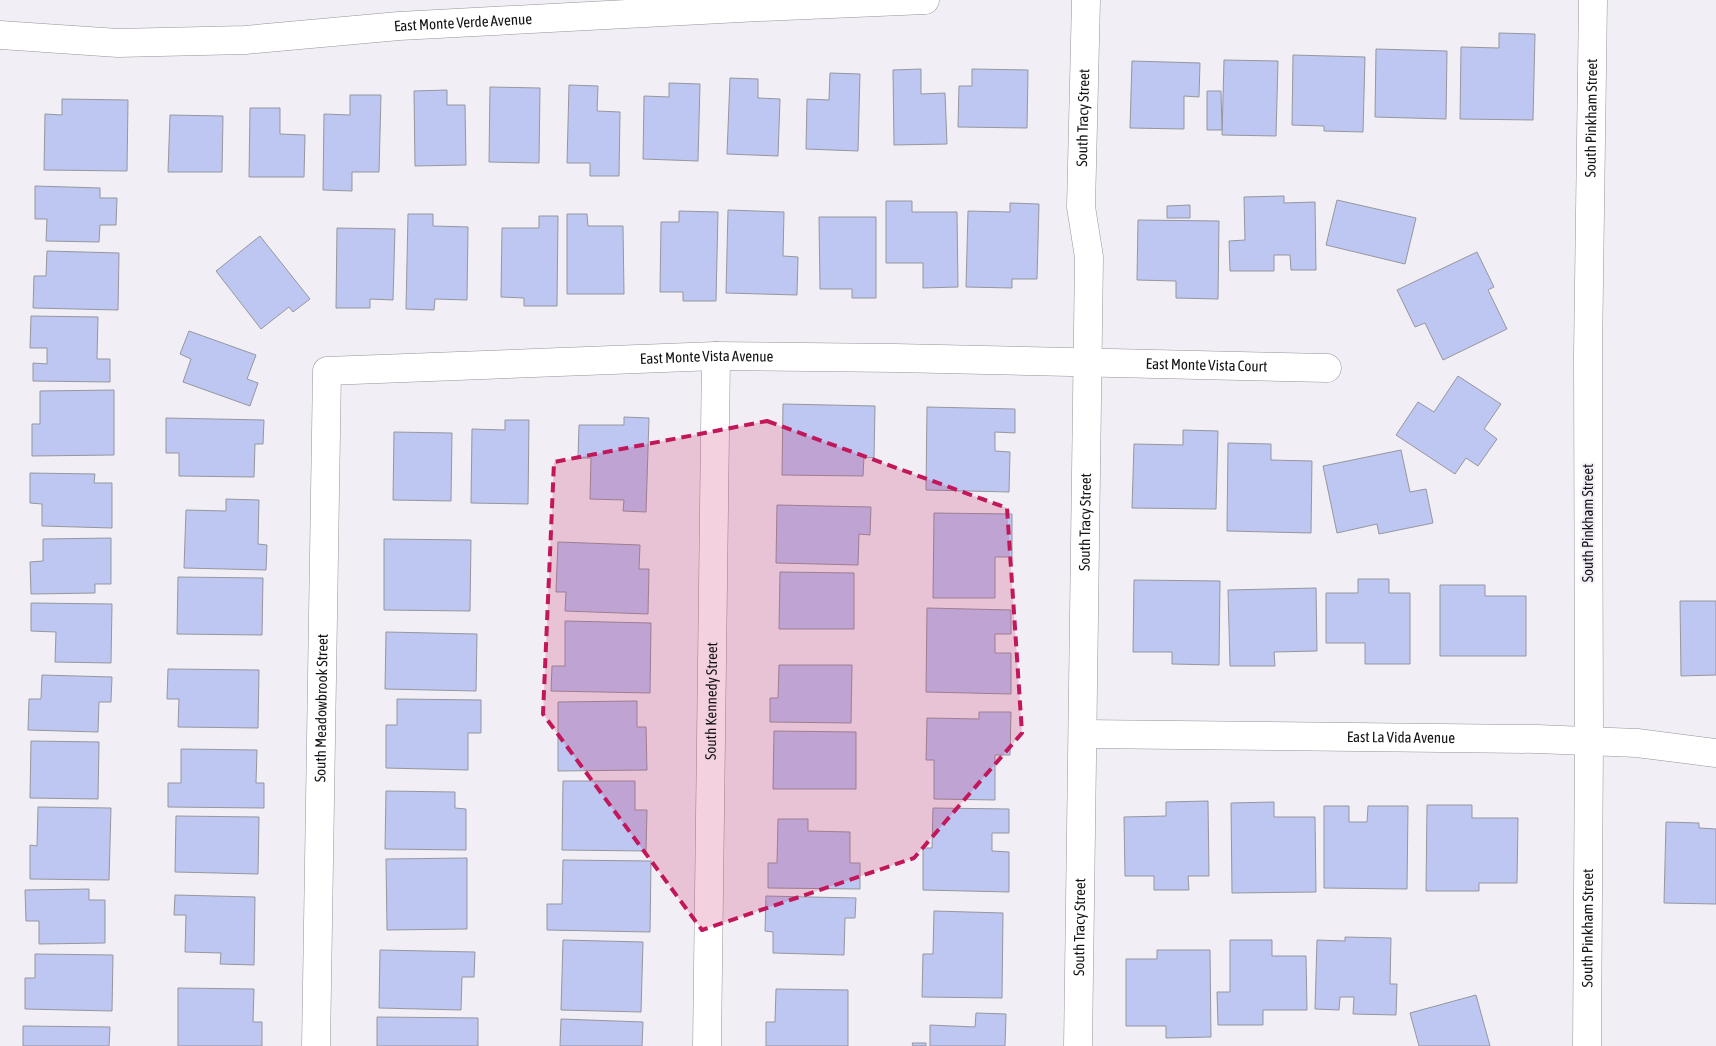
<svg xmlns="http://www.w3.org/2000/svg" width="1716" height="1046" viewBox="0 0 1716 1046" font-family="'Asap Condensed',sans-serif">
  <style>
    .building { fill: #bec6f2; stroke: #95979e }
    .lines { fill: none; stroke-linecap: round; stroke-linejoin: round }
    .minor-casing { stroke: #96939a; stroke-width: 29 }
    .minor { stroke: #fff; stroke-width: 28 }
    .marked { fill: #c2185b; fill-opacity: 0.2; stroke: #c2185b; stroke-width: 4; stroke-dasharray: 10 6; stroke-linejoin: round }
    .labels { text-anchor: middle; stroke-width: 4; stroke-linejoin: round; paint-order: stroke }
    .street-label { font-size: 15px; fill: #141315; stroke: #f2eef6 }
  </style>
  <rect width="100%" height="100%" fill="#f2eef6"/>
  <g class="building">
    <path d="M1499,33L1535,34L1533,120L1460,119L1461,47L1499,48Z"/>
    <path d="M1376,49L1447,51L1446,119L1375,117Z"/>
    <path d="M1293,55L1365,57L1363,132L1324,131V126L1292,125Z"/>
    <path d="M1224,60L1278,61L1276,136L1222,135Z"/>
    <path d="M1132,61L1200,63L1199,97L1184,96V129L1130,128Z"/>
    <path d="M921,69V94L945,93L947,144L894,145L893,70Z"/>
    <path d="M972,69L1028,70L1027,128L958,127L959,86H972Z"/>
    <path d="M830,73L860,74L858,151L806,149L807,99L829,100Z"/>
    <path d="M730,78L758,79V98L780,99L778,156L727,154Z"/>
    <path d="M669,83L700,84L698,161L643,159L644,96L669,97Z"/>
    <path d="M569,85L598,86L597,111L620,112L619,176H590V163H567Z"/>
    <path d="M490,87L540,88L539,163L489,162Z"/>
    <path d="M447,90V105H465L466,165L415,166L414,91Z"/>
    <path d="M1207,91H1221L1222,130H1207Z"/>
    <path d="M350,95H381L379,172H352V191L323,190L324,114L350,115Z"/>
    <path d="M62,99L128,100L127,171L44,170L45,114L62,115Z"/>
    <path d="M250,108H280V134L305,135L304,177H249Z"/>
    <path d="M170,115L223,116L222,172H168Z"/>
    <path d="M35,186L100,188V198H117L116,225H100L99,242L46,241L47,219H35Z"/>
    <path d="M1284,196V203L1315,202L1316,270H1291L1290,255H1274V271H1230L1229,241L1245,240L1244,197Z"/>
    <path d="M1337,200L1416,218L1405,264L1326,245Z"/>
    <path d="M886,201H912V212H957L958,287L923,288V263H886Z"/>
    <path d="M1010,203L1039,204L1037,279H1012V288L966,287L968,211L1010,212Z"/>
    <path d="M1190,205V218H1167V206Z"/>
    <path d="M728,210L784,212L783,256L798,257L797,295L726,293Z"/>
    <path d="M679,211L718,212L716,301H683V292H660L661,222H679Z"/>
    <path d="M408,214H433V226L468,227L467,300L435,299L434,310L406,309Z"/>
    <path d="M567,214H587L588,226H623L624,294H567Z"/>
    <path d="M539,216H558L557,306H524V298L501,297L502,228H539Z"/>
    <path d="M819,217H876V298H852V289H820Z"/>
    <path d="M1138,220L1219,221L1218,299L1176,298V281L1137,280Z"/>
    <path d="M337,228L395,229L393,300L370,299V308H336Z"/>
    <path d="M260,236L310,299L293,312L289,307L261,329L216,271Z"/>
    <path d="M47,251L119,253L118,310L33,308L34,276H46Z"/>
    <path d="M1477,252L1494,287L1488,290L1507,329L1443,360L1425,323L1415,327L1397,290Z"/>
    <path d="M31,316L98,317L97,359H110V382L33,381V363L47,364V348H30Z"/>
    <path d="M189,331L256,355L247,379L258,383L250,406L183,382L191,359L180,354Z"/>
    <path d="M1458,376L1501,404L1484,429L1497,439L1478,466L1466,458L1455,474L1396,435L1418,402L1434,412Z"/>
    <path d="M114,390V455L32,456V424H40V391Z"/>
    <path d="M783,404L875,406L874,458L864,457L863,476L782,475Z"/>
    <path d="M927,407L1015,409V433L995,432V451L1010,452L1009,492L926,490Z"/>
    <path d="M624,417L649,418L646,512L623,511L624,500L590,499L591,458H578L579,425H624Z"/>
    <path d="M166,418L264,420L263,444H255L254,477L179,476V453H166Z"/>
    <path d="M505,420H529L528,504L471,503L472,429L505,430Z"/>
    <path d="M1183,430L1218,431L1216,509L1132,508L1134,444L1183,445Z"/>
    <path d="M394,432L452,433L451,501L393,500Z"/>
    <path d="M1228,443L1271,444V460L1312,461L1311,533L1227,531Z"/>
    <path d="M1401,450L1410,492L1426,489L1433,523L1379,534L1377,524L1337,533L1323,466Z"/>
    <path d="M30,473L95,474L94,483H112V528L42,526V504L30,503Z"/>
    <path d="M226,499L259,500L258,544L267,545L266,570L184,568L186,510L226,511Z"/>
    <path d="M777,505L871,507L870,535L859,534L858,565L776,563Z"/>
    <path d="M934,513L1012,514V557H995V598H933Z"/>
    <path d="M111,538V584H95V593L31,594L30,562L43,561V539Z"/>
    <path d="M384,539L471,540L470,611L384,610Z"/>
    <path d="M558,542L640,545L639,569H649L648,614L565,611L566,592H556Z"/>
    <path d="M780,572L854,573V629H779Z"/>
    <path d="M178,577L263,578L262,635L177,634Z"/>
    <path d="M1358,579H1389V593H1410V664H1365V643H1326V593H1358Z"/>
    <path d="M1134,580L1220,581L1219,665L1172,664V652H1133Z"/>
    <path d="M1440,585H1485V596H1526V656H1440Z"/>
    <path d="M1316,588L1317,651L1274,652L1275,666H1230L1228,590Z"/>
    <path d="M1680,601H1716V675L1681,676Z"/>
    <path d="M31,603L112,604L111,663L55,662L56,632L31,631Z"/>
    <path d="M927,608L1011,610V634H995V653H1011V694L926,692Z"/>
    <path d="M565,621L651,623L650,693L551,691L552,666H565Z"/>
    <path d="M386,632L477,634L476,691L385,689Z"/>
    <path d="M779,665H852L851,723L770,722V698H778Z"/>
    <path d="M168,669L259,670L258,728L178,727L179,699H167Z"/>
    <path d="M42,675L112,677L111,702H99L98,732L28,730L29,699H41Z"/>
    <path d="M397,699L481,700V733H468V770L386,768V725H397Z"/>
    <path d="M637,701V727H646L647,770L558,771V702Z"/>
    <path d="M979,712H1011L1010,755H995V800L934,799V760H926L927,718L979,719Z"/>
    <path d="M774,731L856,732V789H773Z"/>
    <path d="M31,741L99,742L98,799L30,798Z"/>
    <path d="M181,749L257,750L256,783H264V808L168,807V783H181Z"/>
    <path d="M563,781H635V810H647L646,851L562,850Z"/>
    <path d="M386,791L455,792V808L466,809V850L385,849Z"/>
    <path d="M1208,801L1209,876H1188L1189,890H1154V876H1125L1124,817L1166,816V802Z"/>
    <path d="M1274,802V817H1315L1316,892L1232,893L1231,803Z"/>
    <path d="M1427,805H1472V818H1518L1517,883H1479V891H1426Z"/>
    <path d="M1324,806H1349V822H1367L1368,806H1408L1407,889L1324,888Z"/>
    <path d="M38,807L111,808L109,880L30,879V845L37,846Z"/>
    <path d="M933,808L1009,809V833H992V851L1009,852V892L923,890V848H932Z"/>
    <path d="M176,816L259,817L258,874L175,872Z"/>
    <path d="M778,819H808V831L850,832V863H860V889L768,888V863H777Z"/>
    <path d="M1666,822L1699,823V828L1716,829V904L1664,903Z"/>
    <path d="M467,858V929L387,930L386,859Z"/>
    <path d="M563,860L651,861L650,932L547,930V904H562Z"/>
    <path d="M89,889V900H105V943L39,944V921H26L25,890Z"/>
    <path d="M175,895L255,897L254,965L220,964L221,953L185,952L186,915H174Z"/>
    <path d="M766,896L856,898L855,918H845L844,955L773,953V932L765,931Z"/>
    <path d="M934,911L1003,913L1002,998L922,997L923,954H933Z"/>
    <path d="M1345,937L1391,938L1390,984H1397L1396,1015L1353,1014L1354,997H1340L1339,1010L1315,1009L1317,940L1345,941Z"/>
    <path d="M563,940L643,942L641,1012L561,1010Z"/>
    <path d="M1230,940H1272V956H1306L1307,1010H1263V1025H1218L1217,992H1230Z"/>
    <path d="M380,950L475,952L474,977H462L461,1010L379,1008Z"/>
    <path d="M1157,950H1210L1211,1037L1166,1038V1026H1126V959H1157Z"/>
    <path d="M35,954L113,955L112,1011L25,1009V978H35Z"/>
    <path d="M178,988L254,989L253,1022H262V1046H178Z"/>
    <path d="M776,989L848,990V1046H766V1022H775Z"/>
    <path d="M1476,995L1490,1046H1419L1410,1013Z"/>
    <path d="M976,1013L1006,1014L1005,1046H930V1025L975,1027Z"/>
    <path d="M377,1017L478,1018V1046H377Z"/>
    <path d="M561,1019L643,1022L642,1046H560Z"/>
    <path d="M23,1026L110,1027L109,1046H23Z"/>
    <path d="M912,1043H926V1046H913Z"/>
  </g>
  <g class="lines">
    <g class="minor-casing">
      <g id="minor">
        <path id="s1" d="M0,35L118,43L245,40L399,26L759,7L925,0"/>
        <path id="s2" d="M1083,734L1537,739L1637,743L1716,753"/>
        <path id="s3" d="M316,1046L327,371L716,356L895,358L1327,368"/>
        <path id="s4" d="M707,1046L716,356"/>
        <path id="s5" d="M1078,1046L1089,257L1081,207L1086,0"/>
        <path id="s6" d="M1587,1046L1589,741L1588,354L1593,0"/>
      </g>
    </g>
    <use href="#minor" class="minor"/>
  </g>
  <path class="marked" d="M767,421L1007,508L1022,733L914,858L702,930L543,714L554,462Z"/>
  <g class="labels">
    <g class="street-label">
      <text dy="5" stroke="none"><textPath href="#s1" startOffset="464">East Monte Verde Avenue</textPath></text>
      <text dy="5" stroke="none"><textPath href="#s5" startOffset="929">South Tracy Street</textPath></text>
      <text dy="5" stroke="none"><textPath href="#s6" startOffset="928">South Pinkham Street</textPath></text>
      <text dy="5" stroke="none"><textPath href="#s3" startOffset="1055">East Monte Vista Avenue</textPath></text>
      <text dy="5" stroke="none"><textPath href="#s3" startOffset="1555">East Monte Vista Court</textPath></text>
      <text dy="5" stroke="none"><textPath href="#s5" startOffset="524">South Tracy Street</textPath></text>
      <text transform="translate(1588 523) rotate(-90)" y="5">South Pinkham Street</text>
      <text dy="5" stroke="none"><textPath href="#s4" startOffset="345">South Kennedy Street</textPath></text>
      <text dy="5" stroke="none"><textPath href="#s3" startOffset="338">South Meadowbrook Street</textPath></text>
      <text dy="5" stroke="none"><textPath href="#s2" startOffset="318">East La Vida Avenue</textPath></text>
      <text dy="5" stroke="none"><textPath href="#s5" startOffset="119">South Tracy Street</textPath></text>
      <text dy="5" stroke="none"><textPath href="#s6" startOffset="118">South Pinkham Street</textPath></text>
    </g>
  </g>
</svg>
